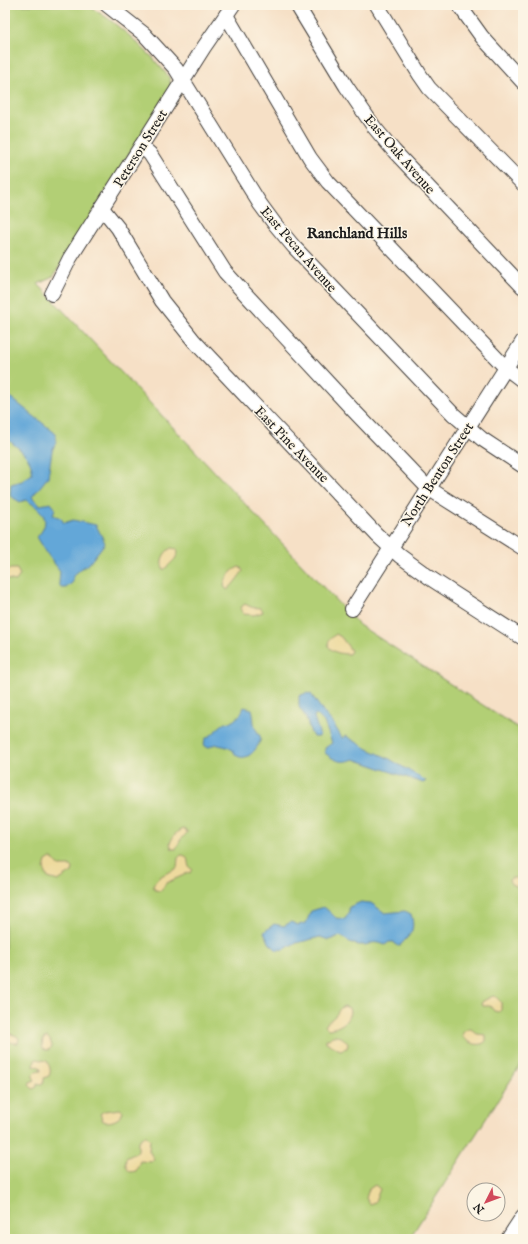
<svg xmlns="http://www.w3.org/2000/svg" width="528" height="1244" viewBox="0 0 528 1244" font-family="'IM FELL English',serif">
  <style>
    .green { fill: #b2cf75; stroke: #677648 }
    .sand { fill: #eeda9e; stroke: #857b5d }
    .water { fill: #63a7d8; stroke: #40627a }
    .lines { fill: none; stroke-linecap: round; stroke-linejoin: round }
    .minor-casing { stroke: #3d3936; stroke-width: 16 }
    .minor { stroke: #fff; stroke-width: 14 }
    .labels { text-anchor: middle; stroke-width: 3; stroke-linejoin: round; paint-order: stroke }
    .street-label { font-size: 14px; fill: #1c1c1c; stroke: #fcf5e5 }
    .neighbourhood-label { font-size: 15px; font-weight: bold; fill: #1c1c1c; stroke: #fcf5e5 }
  </style>
  <rect width="100%" height="100%" fill="#fcf5e5"/>
  <filter id="ink" filterUnits="userSpaceOnUse"><feTurbulence type="fractalNoise" baseFrequency=".025" numOctaves="2"/><feDisplacementMap in="SourceGraphic" scale="8" xChannelSelector="R" yChannelSelector="G"/><feConvolveMatrix kernelMatrix="1 2 1 2 8 2 1 2 1" color-interpolation-filters="sRGB"/></filter>
  <filter id="wash" filterUnits="userSpaceOnUse"><feTurbulence type="fractalNoise" baseFrequency=".012" numOctaves="4" result="noise"/><feDisplacementMap in="SourceGraphic" scale="16" xChannelSelector="R" yChannelSelector="G"/><feGaussianBlur stdDeviation="0.9" result="paint"/><feColorMatrix in="noise" values="0 0 0 0 0 0 0 0 0 0 0 0 0 0 0 0 0 1.4 0 .05"/><feComposite in="paint" operator="in"/></filter>
  <g filter="url(#wash)">
    <rect width="100%" height="100%" fill="#f6e0c6"/>
    <path class="green" d="M5,5H87L109,19L131,37L152,57L169,77L171,86L53,277L38,284L359,625L523,731V1061L409,1239H5Z"/>
    <g class="sand">
      <path d="M171,548L177,549L178,553L175,559L164,570C159,562 163,553 171,548Z"/>
      <path d="M239,567L241,568L243,571C240,575 231,588 227,590L224,586C225,578 231,570 239,567Z"/>
      <path d="M10,569H17L20,575L16,581L5,579V572Z"/>
      <path d="M245,604C247,605 249,606 251,607C256,609 261,605 263,612L254,615L243,614L240,608Z"/>
      <path d="M336,634L341,637L350,649L351,651L349,654C342,654 333,653 328,646L329,640Z"/>
      <path d="M183,829L187,831V833L181,839L176,849H172L170,843C173,837 176,831 183,829Z"/>
      <path d="M181,855C189,855 187,861 189,867L193,870L190,873L188,872L184,875L166,883L161,891L155,890L153,886C158,874 168,874 177,868L178,858Z"/>
      <path d="M51,858L55,861L59,866H71L73,868L72,872L58,881L48,878L44,869L46,861Z"/>
      <path d="M511,878H523V889L511,884L509,880Z"/>
      <path d="M493,996L496,997L501,1002V1010L499,1012L494,1011L490,1006H483L481,1004L483,1001Z"/>
      <path d="M344,1006L349,1008L350,1011C349,1023 338,1028 328,1029L325,1026C328,1021 331,1020 335,1016C339,1012 338,1009 344,1006Z"/>
      <path d="M471,1029L477,1034L486,1035V1041C480,1048 467,1043 462,1036C463,1031 467,1029 471,1029Z"/>
      <path d="M11,1034L17,1036L19,1039L18,1043H12L9,1040L5,1044V1035Z"/>
      <path d="M332,1036C337,1035 346,1038 348,1044L347,1048L340,1050L326,1042V1039H329Z"/>
      <path d="M47,1037L50,1040L52,1046C50,1050 47,1051 43,1049L42,1046L43,1039Z"/>
      <path d="M37,1059L47,1061C49,1066 52,1070 49,1076L44,1078V1082L41,1084L37,1083V1087L33,1089L29,1085L30,1082L35,1080L33,1077V1074L35,1072L41,1071L40,1067L34,1066L35,1060Z"/>
      <path d="M120,1109L123,1111C122,1119 110,1124 103,1121L100,1114L104,1111Z"/>
      <path d="M144,1136H146L150,1140L149,1151L154,1159L151,1162L140,1161L136,1171L131,1172C126,1170 125,1163 126,1158L136,1153L138,1150V1141Z"/>
      <path d="M375,1185L380,1189L375,1202L369,1204L366,1198L369,1189Z"/>
    </g>
    <g class="water">
      <path d="M5,393L55,433L56,442L52,451L48,477L32,497L40,505L51,503L55,508L53,515L61,518L64,523L73,520L96,525L105,543L88,565L82,568L73,576V582L66,588H61L59,583L60,571L48,555L37,537C53,520 42,510 26,500L20,502L10,496L11,484L22,481L32,474C34,457 16,447 5,437Z"/>
      <path d="M306,693L311,694L324,713L333,723L342,738L346,736L368,749L388,758L426,781L423,783L354,759C342,764 335,761 325,753V748L332,743L324,722L316,714L314,716C315,723 320,730 319,737H313L311,733L305,716L299,707V696Z"/>
      <path d="M244,707L252,709C254,715 253,721 255,727C256,731 260,734 261,739C258,747 249,762 237,756C234,754 234,750 231,749C227,746 220,746 215,744L208,748L204,745L205,739L214,733L216,730L223,724L233,721L241,714Z"/>
      <path d="M361,902L371,903L385,913L405,911L411,914C414,925 414,932 405,940C402,943 402,945 397,946L394,942H389L385,945C371,939 371,946 360,945C352,945 346,939 340,936L329,940L320,937L293,944L285,949L277,950L270,944L264,932L274,924L284,926L291,922L298,925L306,923L311,911L324,907L331,913L336,918L345,919L349,913V907Z"/>
    </g>
  </g>
  <g filter="url(#ink)">
    <g class="lines">
      <g class="minor-casing">
        <g id="minor">
          <path d="M107,5L144,34L176,69L260,204L274,223L294,247L453,414L482,439L523,466"/>
          <path d="M297,5L346,86L374,127L394,151L523,287"/>
          <path d="M377,5L420,75L429,88L523,184"/>
          <path d="M459,5L482,37L523,82"/>
          <path d="M226,15L310,158L328,182L483,344L506,368L523,381"/>
          <path d="M141,146L150,154L225,272L354,411L428,488L523,548"/>
          <path d="M102,208L118,228L162,301L194,341L377,535L400,556L433,580L523,638"/>
          <path d="M52,294L70,258L204,47L233,5"/>
          <path d="M352,609L523,341"/>
          <path d="M508,1239L523,1216"/>
        </g>
      </g>
      <use href="#minor" class="minor"/>
    </g>
  </g>
  <g class="labels">
    <g class="street-label">
      <text transform="translate(140 148) rotate(-58)" y="5">Peterson Street</text>
      <text transform="translate(400 154) rotate(49)" y="5">East Oak Avenue</text>
      <text transform="translate(299 249) rotate(49)" y="5">East Pecan Avenue</text>
      <text transform="translate(292 444) rotate(46)" y="5">East Pine Avenue</text>
      <text transform="translate(437 474) rotate(-57)" y="5">North Benton Street</text>
    </g>
    <g class="neighbourhood-label">
      <text x="357" y="238">Ranchland Hills</text>
    </g>
  </g>
  <rect width="528" height="1244" fill="none" stroke="#fcf5e5" stroke-width="20"/>
  <g transform="translate(486 1202) rotate(228)"><circle r="19" fill="#fcf5e5" stroke="#a29e95"/>
  <path d="M0-3L7 15L0 10L-7 15Z" fill="#d1495b"/>
  <text y="-6" font-size="11" font-weight="bold" text-anchor="middle" fill="#1c1c1c">N</text>
  </g>
</svg>
